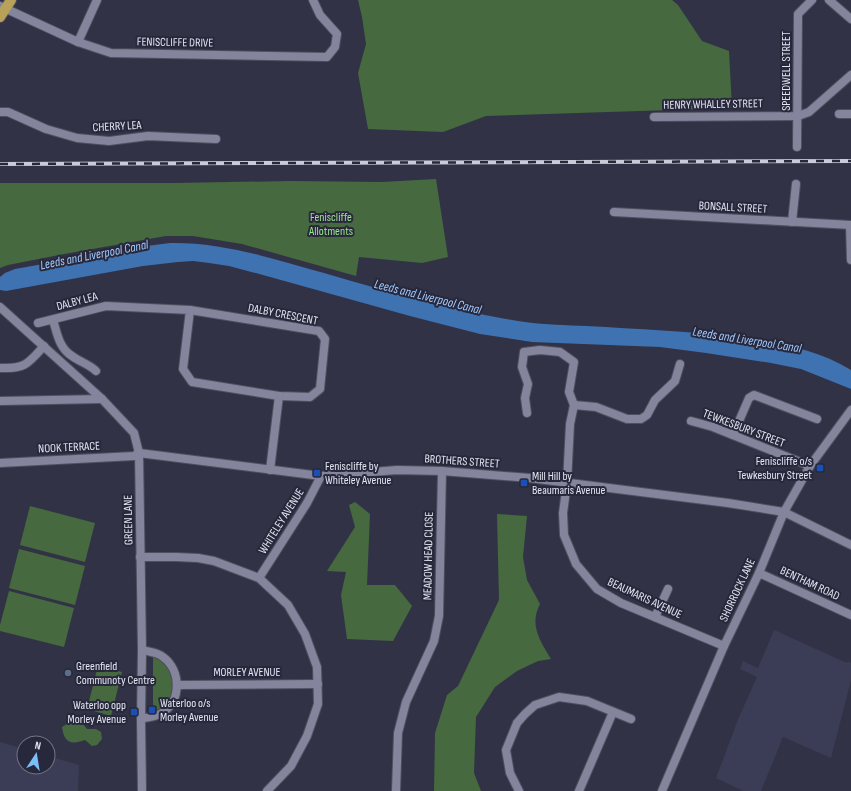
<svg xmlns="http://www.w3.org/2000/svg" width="851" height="791" viewBox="0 0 851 791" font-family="'Sofia Sans Condensed',sans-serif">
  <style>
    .built { fill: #3b3c56 }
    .green { fill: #46693f }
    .water { fill: #3f72b1 }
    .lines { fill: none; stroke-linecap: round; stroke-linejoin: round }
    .minor-casing { stroke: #4f4f5f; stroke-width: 10 }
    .primary-casing { stroke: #4f4f5f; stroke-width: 12 }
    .minor { stroke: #84859c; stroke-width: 8 }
    .primary { stroke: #b8a259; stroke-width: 10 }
    .rail-casing { stroke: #cacbd9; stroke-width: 4 }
    .rail { stroke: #28283c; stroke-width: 2.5; stroke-dasharray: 8; stroke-linecap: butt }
    .transit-dot { fill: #1a4fb4; stroke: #28283c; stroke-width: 1.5 }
    .service-dot { fill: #5c6f8a; stroke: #28283c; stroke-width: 1.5 }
    .labels { text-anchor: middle; stroke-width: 4; stroke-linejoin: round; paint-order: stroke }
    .street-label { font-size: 12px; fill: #e4e5f2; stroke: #28283c }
    .park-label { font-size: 12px; fill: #9be78c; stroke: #28283c }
    .poi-label { font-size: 12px; fill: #e4e5f2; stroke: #28283c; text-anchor: start }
    .water-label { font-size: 13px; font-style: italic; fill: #a1cafe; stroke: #28283c }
  </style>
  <rect width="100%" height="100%" fill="#323246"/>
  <g class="built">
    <path d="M774,630L847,663L848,661L851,663V680L831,758L783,737L761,791H743L716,778L739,717L757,677L740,669L743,661L758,668Z"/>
    <path d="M0,742L24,749V767H48V756L79,765L78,791H0Z"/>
  </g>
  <g class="green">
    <path d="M358,0H672L678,5L702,41L729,51L732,108L486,116L443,132L368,129L358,73L366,44L362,17Z"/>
    <path d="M436,179L448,257L422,263L359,257L356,276L242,244L193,236H166L64,254L8,265L0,268V183H176L290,181L381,182Z"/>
    <path d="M355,502L370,514L367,585H395L412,606L393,641L347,639L341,595L346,572L327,571L355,527L349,505Z"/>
    <path d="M30,506L95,523L85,562L20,545Z"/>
    <path d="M497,514L527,516L523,557L527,580L540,604C529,625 540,641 551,659L538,661L517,671L495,687L476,717L474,773L481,791H434L435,733L447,695L458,686L499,600Z"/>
    <path d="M19,549L85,566L75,605L9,588Z"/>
    <path d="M9,591L74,608L64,647L0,631V625Z"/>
    <path d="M153,656C158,658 163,659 167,663C179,678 174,708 153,711Z"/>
    <path d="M98,666L122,672L111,716L87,709Z"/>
    <path d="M72,721L83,724L87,729H96L101,732L102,739L97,745L92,746L85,740C71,745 64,743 62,727Z"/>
  </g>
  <path class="water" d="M170,243C223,242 273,259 324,273C390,292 456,312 525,322C546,325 566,325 587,326C637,329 688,331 738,337C777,342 817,349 851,370V389L801,369L771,363L706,353L660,347L532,342L480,334L410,316L263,275L229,266L209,263L193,261L178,262L143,266L6,291L0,290V277L5,273L15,269L139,247Z"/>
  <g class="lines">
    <g class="minor-casing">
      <g id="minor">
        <path d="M829,0L851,19"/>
        <path d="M0,6L78,42L111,53L327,57L335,47L337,34L320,15L313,0"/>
        <path d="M78,42L97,0"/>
        <path d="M0,112H8L46,129L77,138L109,141L148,136L216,139"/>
        <path d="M839,114H851"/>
        <path d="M654,117L798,116L809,112L851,75"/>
        <path d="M797,147L798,14L812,0"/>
        <path d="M614,212L851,225"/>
        <path d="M792,222L796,184"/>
        <path d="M850,225L851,260"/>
        <path d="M0,307L102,399L134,433L139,453L142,650L141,719L142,791"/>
        <path d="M53,320C57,333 59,348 72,356C80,362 89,364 96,371"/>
        <path d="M38,323L106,306L190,310L319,331L325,339L320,389L310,397L279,396L192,382L183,369L190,310"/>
        <path d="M0,368C25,369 28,364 44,346"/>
        <path d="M0,401L102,399"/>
        <path d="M574,405L596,407L627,419H641L647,415L655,400L675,381L680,364"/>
        <path d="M527,413L525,398L528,384L522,367L524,352L540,350L560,352L574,362L569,392L574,405L570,424L567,483L563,513L564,535L576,564L597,589L621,603L724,646"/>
        <path d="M691,421L713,427L810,466"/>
        <path d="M733,435L749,398L754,395L817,419"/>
        <path d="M139,453L321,476L397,470L442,471L530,478L728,503L784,512L851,545"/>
        <path d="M0,463L134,456L139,453"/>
        <path d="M270,470L279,396"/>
        <path d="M140,557H176L198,558L214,561L259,578L288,605L305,634L317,667L318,704L307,736L291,766L267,791"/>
        <path d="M759,573L851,615"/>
        <path d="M259,578L307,503L321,476"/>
        <path d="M655,617L668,589"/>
        <path d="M177,685L318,684"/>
        <path d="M141,719C147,717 156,717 162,713C182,701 181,670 163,657C157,652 149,652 142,650"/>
        <path d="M396,791L398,733L406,702L434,641L439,616L442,471"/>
        <path d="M519,791L510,773L506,750L517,723L525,714L535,705L559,697L587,701L631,719"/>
        <path d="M579,791L613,712"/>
        <path d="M662,791L724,646L759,573L784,512L810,466L851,410"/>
      </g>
    </g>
    <g class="primary-casing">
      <path id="primary" d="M0,17L11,0"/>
    </g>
    <use href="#minor" class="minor"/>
    <use href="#primary" class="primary"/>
    <g class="rail-casing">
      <path id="rail" d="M0,164L851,161"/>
    </g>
    <use href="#rail" class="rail"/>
  </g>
  <g class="transit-dot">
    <rect x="816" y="464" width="8" height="8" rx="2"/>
    <rect x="313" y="469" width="8" height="8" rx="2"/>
    <rect x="520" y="479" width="8" height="8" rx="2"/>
    <rect x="148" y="706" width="8" height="8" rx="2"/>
    <rect x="130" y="708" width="8" height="8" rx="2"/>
  </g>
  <circle class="service-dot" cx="68" cy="673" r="4"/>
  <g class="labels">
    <g class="street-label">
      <text transform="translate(175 42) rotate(1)" y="4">FENISCLIFFE DRIVE</text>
      <text transform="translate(786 71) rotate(-90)" y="4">SPEEDWELL STREET</text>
      <text transform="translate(713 104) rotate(-1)" y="4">HENRY WHALLEY STREET</text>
      <text transform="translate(117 126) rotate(-3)" y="4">CHERRY LEA</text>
      <text transform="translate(733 207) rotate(3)" y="4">BONSALL STREET</text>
      <text transform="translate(77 301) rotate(-15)" y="4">DALBY LEA</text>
      <text transform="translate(283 314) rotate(11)" y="4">DALBY CRESCENT</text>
      <text transform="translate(744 428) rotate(21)" y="4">TEWKESBURY STREET</text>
      <text transform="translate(69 447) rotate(-3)" y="4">NOOK TERRACE</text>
      <text transform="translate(462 461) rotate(4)" y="4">BROTHERS STREET</text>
      <text transform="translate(128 520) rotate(-91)" y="4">GREEN LANE</text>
      <text transform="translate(281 521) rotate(-58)" y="4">WHITELEY AVENUE</text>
      <text transform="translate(428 556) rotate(-89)" y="4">MEADOW HEAD CLOSE</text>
      <text transform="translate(810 583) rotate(25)" y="4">BENTHAM ROAD</text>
      <text transform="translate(737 590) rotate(-65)" y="4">SHORROCK LANE</text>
      <text transform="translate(645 598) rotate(25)" y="4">BEAUMARIS AVENUE</text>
      <text x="247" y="676">MORLEY AVENUE</text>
    </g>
    <g class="park-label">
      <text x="331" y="221">Feniscliffe<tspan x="331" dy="14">Allotments</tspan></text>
    </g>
    <g class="poi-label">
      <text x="812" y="465" text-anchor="end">Feniscliffe o/s<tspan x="812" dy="14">Tewkesbury Street</tspan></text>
      <text x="325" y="470">Feniscliffe by<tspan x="325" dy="14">Whiteley Avenue</tspan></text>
      <text x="532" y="480">Mill Hill by<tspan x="532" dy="14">Beaumaris Avenue</tspan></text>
      <text x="76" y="670">Greenfield<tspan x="76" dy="14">Communoty Centre</tspan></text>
      <text x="160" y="707">Waterloo o/s<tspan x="160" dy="14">Morley Avenue</tspan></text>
      <text x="126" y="709" text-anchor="end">Waterloo opp<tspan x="126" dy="14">Morley Avenue</tspan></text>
    </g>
    <g class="water-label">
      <text transform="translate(94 254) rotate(-11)" y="5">Leeds and Liverpool Canal</text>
      <text transform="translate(428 296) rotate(14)" y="5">Leeds and Liverpool Canal</text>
      <text transform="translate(747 339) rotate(9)" y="5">Leeds and Liverpool Canal</text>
    </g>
  </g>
  <g transform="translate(36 755) rotate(12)"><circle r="19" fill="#28283c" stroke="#737485"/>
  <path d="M0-3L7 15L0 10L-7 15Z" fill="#7abff8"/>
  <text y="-6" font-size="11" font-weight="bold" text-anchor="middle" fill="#e4e5f2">N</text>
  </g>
</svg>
